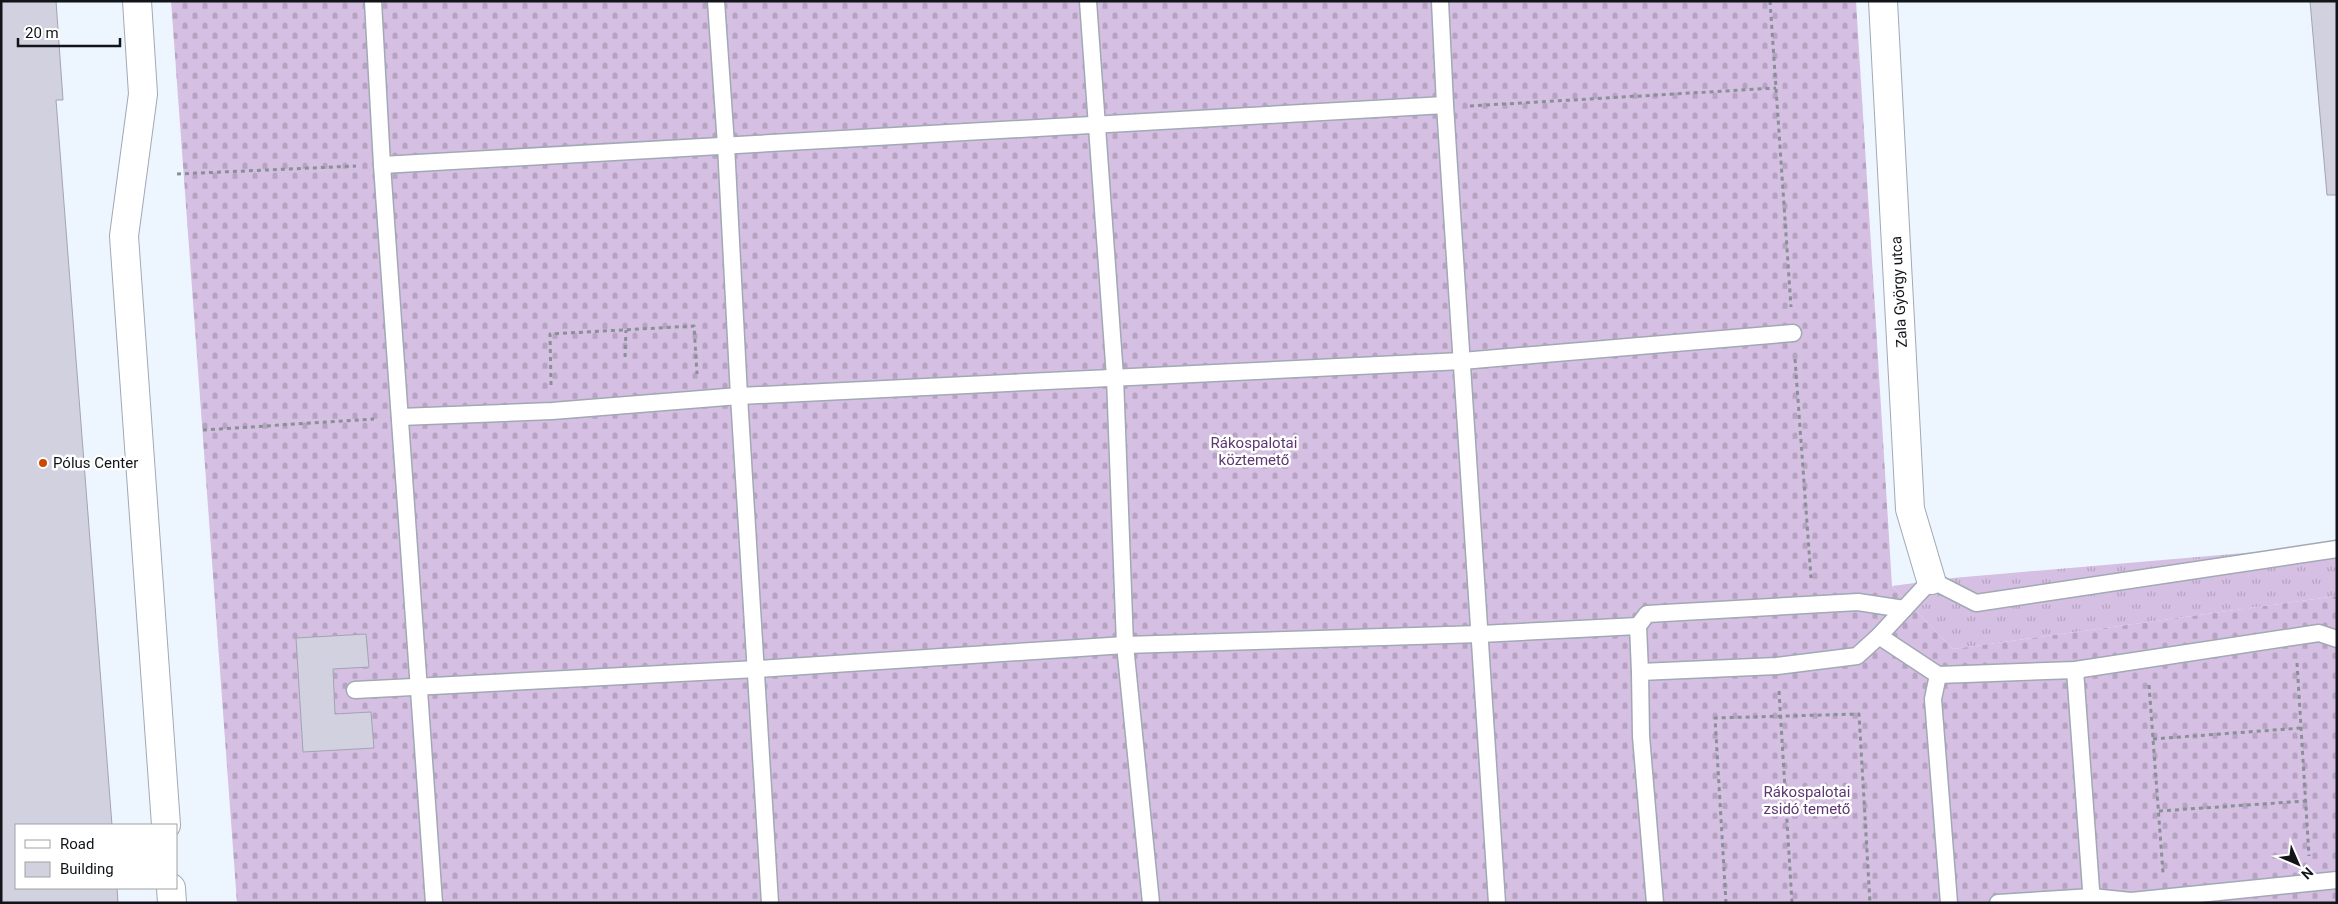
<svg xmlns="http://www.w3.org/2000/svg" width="2338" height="904" viewBox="0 0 2338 904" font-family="Roboto,sans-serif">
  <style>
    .grass { fill: url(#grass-tufts) }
    .cemetery { fill: url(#cemetery-stones) }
    .building { fill: #d1d1df; stroke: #a3a4b1 }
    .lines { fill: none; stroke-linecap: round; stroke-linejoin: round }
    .lane-casing { stroke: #a1a9b5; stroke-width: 19 }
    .street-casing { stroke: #a1a9b5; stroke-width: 30 }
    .path { stroke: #8a9097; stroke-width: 3; stroke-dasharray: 4 4; stroke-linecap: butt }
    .lane { stroke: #fff; stroke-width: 16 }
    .street { stroke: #fff; stroke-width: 28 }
    .poi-dot { fill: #cd4801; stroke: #fff; stroke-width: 2 }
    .labels { text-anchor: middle; stroke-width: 5; stroke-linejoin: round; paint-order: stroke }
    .street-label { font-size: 15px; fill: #111418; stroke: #fff }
    .park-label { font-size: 15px; fill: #5e3772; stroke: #fff }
    .poi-label { font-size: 15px; fill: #111418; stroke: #fff; text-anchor: start }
  </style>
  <defs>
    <pattern id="grass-tufts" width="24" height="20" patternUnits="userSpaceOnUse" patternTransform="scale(1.25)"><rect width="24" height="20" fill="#d5bfe2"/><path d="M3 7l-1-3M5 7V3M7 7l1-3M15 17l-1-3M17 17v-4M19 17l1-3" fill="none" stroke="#b6a3c1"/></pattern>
    <pattern id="cemetery-stones" width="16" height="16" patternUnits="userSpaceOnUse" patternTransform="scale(1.25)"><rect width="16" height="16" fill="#d5bfe2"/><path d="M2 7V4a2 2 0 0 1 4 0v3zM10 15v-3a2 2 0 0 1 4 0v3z" fill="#b6a3c1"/></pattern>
  </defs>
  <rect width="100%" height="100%" fill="#edf5ff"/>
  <path class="grass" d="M2337,545V596L1953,649L1892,586L1953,578Z"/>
  <path class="cemetery" d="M171,1H1856L1892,586L1953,649L2337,596V903H237Z"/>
  <g class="building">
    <path d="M1,1H56L63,100H56L112,825H16V888H117L118,903H1Z"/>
    <path d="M2310,1H2337V195H2327Z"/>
    <path d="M366,634L369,667L333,669L335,714L371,712L374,748L303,752L296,638Z"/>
  </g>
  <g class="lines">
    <g class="lane-casing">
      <g id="lane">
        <path d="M373,1L382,165L434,903"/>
        <path d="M716,1L726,145L739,396L770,903"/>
        <path d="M1088,1L1115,377L1125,645L1151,903"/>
        <path d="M1440,1L1445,105L1497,903"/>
        <path d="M382,165L1445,105"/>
        <path d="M400,417L552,411L739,396L1462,361L1793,333"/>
        <path d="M2337,549L1976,603L1931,580L1879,636L1938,675L2075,670L2319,633L2337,639"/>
        <path d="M2075,670L2092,903"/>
        <path d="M1640,672L1638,626L1647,614L1858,602L1904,609"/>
        <path d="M1938,675L1933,699L1949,903"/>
        <path d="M355,690L757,669L1125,645L1480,634L1638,626"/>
        <path d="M1655,903L1641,736L1640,672L1777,666L1857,656L1879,636"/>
        <path d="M1998,903L2092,897L2131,901L2337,880"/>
      </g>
    </g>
    <g class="street-casing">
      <g id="street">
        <path d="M137,1L143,94L124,236L166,825"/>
        <path d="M1883,1L1910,509L1931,580"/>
        <path d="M171,888L172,903"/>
      </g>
    </g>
    <g class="path">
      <path d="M1770,1L1791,307"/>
      <path d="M1470,106L1776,88"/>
      <path d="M177,174L356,166"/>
      <path d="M625,357L626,330"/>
      <path d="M1795,359L1811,578"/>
      <path d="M551,385L550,334L694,326L697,374"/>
      <path d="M203,430L374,419"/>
      <path d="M2297,663L2309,856"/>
      <path d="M2149,685L2163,873"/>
      <path d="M1779,691L1792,903"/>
      <path d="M2153,739L2301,728"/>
      <path d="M2159,811L2306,801"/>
      <path d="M1726,903L1715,718L1859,714L1870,903"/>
    </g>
    <use href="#lane" class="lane"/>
    <use href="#street" class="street"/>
  </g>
  <circle class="poi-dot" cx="43" cy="463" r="5"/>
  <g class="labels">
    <g class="street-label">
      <text transform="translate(1899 292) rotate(-93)" y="5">Zala György utca</text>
    </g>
    <g class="park-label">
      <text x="1254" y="448">Rákospalotai<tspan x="1254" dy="17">köztemető</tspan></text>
      <text x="1807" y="797">Rákospalotai<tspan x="1807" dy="17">zsidó temető</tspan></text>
    </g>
    <g class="poi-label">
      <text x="53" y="468">Pólus Center</text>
    </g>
  </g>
  <rect width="2338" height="904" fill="none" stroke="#111418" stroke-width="5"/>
  <rect x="15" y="824" width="162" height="65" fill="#ffffff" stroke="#a0a1a3"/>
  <rect x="25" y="840" width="25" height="8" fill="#ffffff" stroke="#a0a1a3"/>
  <text x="60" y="849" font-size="15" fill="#111418">Road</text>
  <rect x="25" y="862" width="25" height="15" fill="#d1d1df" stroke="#a0a1a3"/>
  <text x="60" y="874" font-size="15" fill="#111418">Building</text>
  <g transform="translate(2298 864) rotate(135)" stroke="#ffffff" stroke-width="4" paint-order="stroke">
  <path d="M0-4L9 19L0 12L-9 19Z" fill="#111418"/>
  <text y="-8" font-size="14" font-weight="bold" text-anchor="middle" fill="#111418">N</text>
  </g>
  <path d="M18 38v8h102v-8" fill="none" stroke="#111418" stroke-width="2.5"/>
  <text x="25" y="38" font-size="15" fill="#111418" stroke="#ffffff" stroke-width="4" paint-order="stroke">20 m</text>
</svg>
